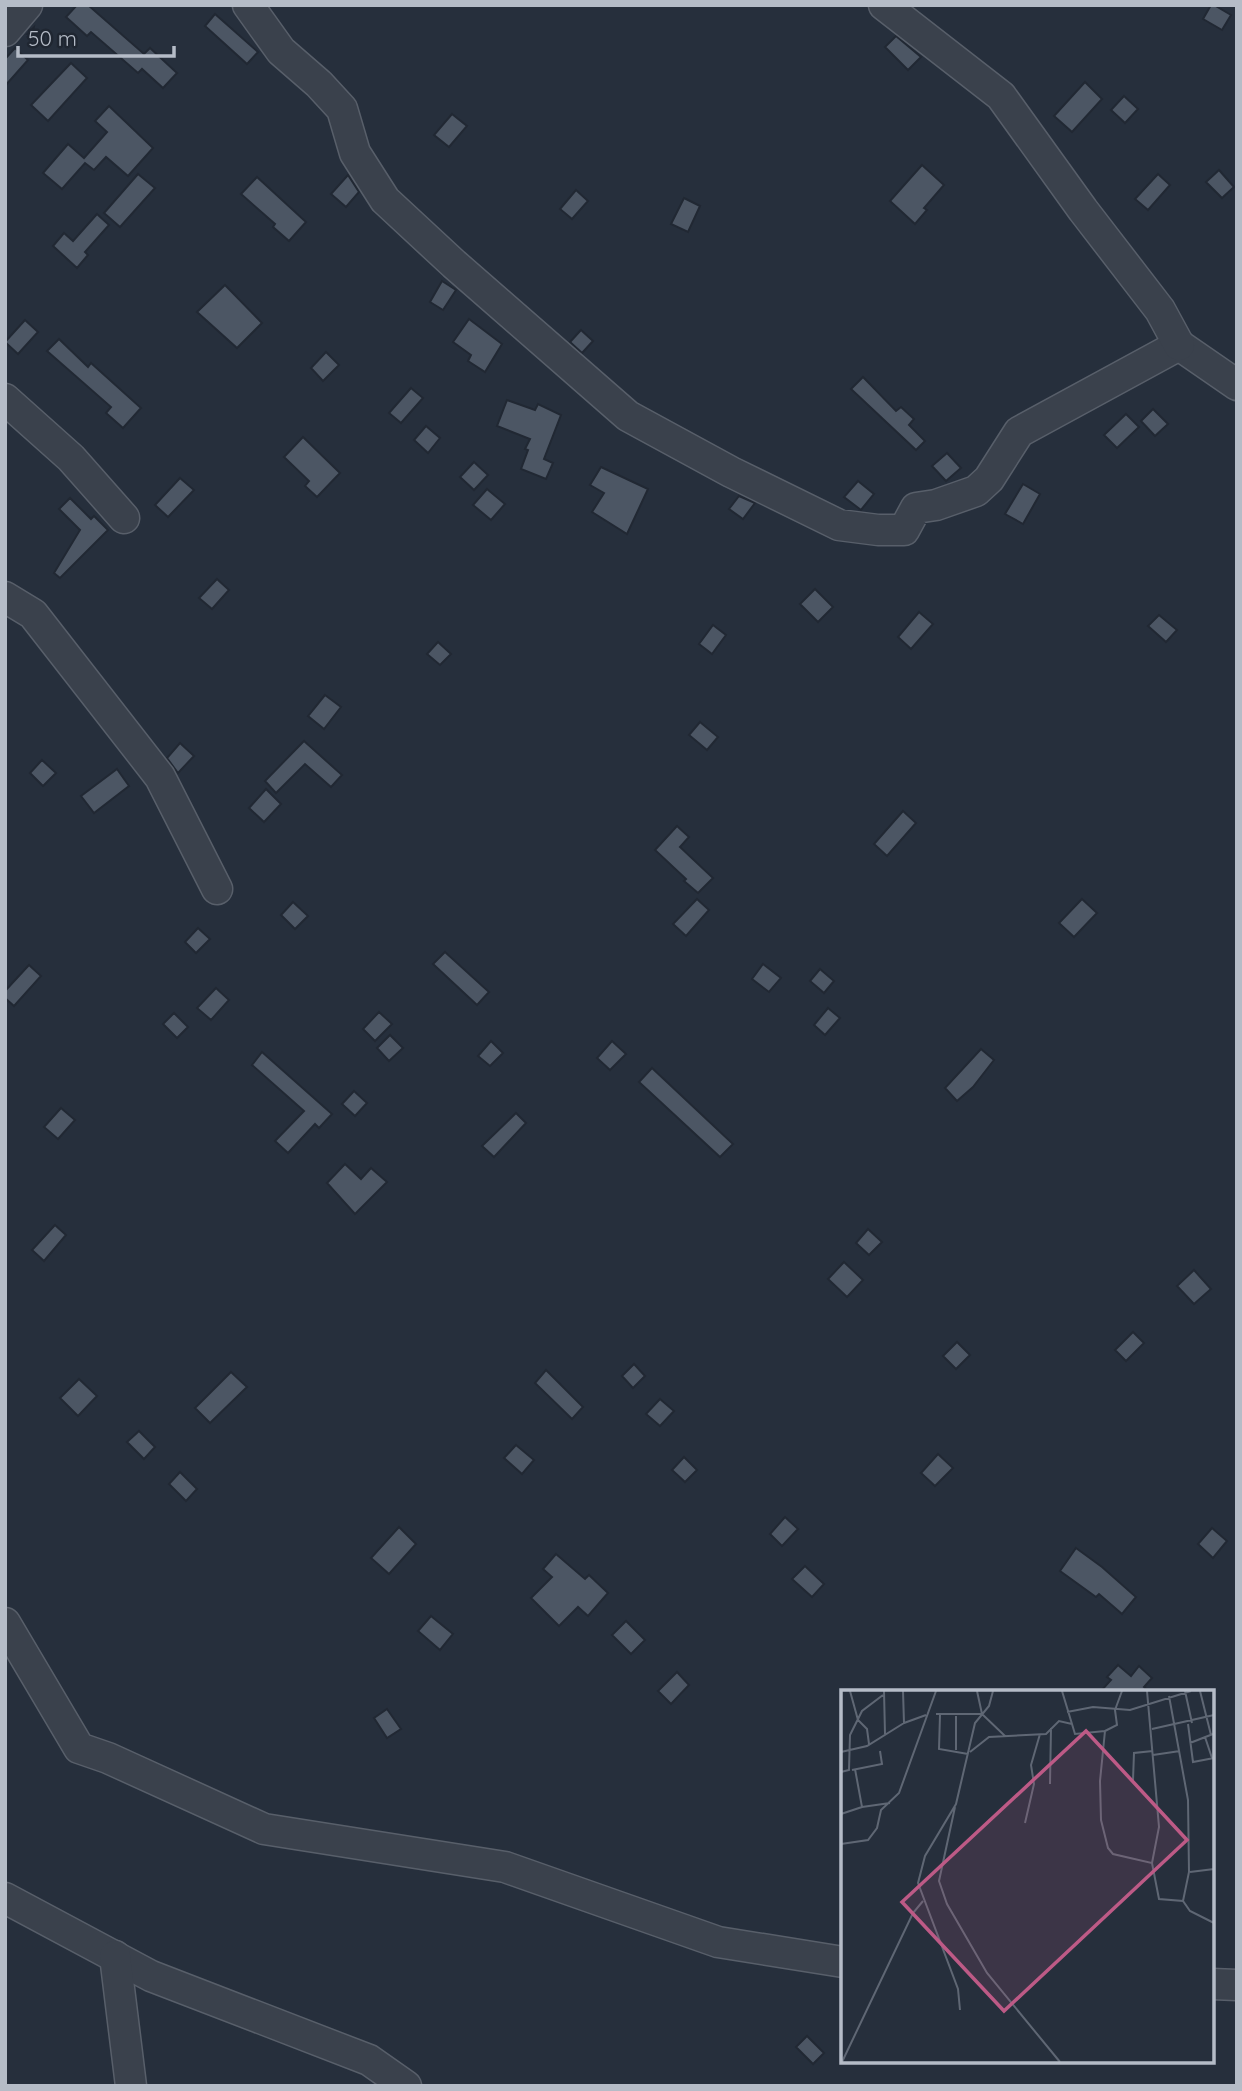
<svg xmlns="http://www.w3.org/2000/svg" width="1242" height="2091" viewBox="0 0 1242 2091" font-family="Quicksand,sans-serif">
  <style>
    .building { fill: #4c5664; stroke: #212833; stroke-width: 2 }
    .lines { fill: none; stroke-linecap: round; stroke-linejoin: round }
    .minor-casing { stroke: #585f6a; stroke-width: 33 }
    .minor { stroke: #3a414c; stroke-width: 30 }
    .inset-road { fill: none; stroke: #5f6774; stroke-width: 2 }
    .view { fill: #bd5a86; fill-opacity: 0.15; stroke: #bd5a86; stroke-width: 3.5 }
    .inset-edge { fill: none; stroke: #b5bcc7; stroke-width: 3.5 }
  </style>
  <rect width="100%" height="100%" fill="#262f3c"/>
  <g class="building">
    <path d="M77,5H88L144,54L150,48L177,73L163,88L142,69L138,73L91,32L87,36L66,17Z"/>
    <path d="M1211,5H1214L1231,15L1222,30L1203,19Z"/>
    <path d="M215,14L258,52L247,64L205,26Z"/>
    <path d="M896,36L921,57L908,70L885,47Z"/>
    <path d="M15,48L28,60L5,86V59Z"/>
    <path d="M71,63L87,78L48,121L31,105Z"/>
    <path d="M1085,82L1102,99L1072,132L1054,116Z"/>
    <path d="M1124,96L1138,109L1125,123L1111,110Z"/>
    <path d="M109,106L153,148L128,176L106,157L94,170L85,163L62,189L43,173L68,144L84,158L107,132L95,121Z"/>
    <path d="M452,114L467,126L449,147L434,135Z"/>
    <path d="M922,165L944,185L924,208L927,210L915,224L890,201Z"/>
    <path d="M1219,170L1234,187L1222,198L1206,182Z"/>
    <path d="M138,174L155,188L120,227L104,213Z"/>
    <path d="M1158,174L1170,185L1148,210L1135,199Z"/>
    <path d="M348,175L359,192L346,207L331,194Z"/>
    <path d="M257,177L306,222L289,241L273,227L275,224L241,194Z"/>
    <path d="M576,190L588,201L572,219L560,209Z"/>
    <path d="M684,198L700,206L688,232L671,224Z"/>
    <path d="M97,214L109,225L85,252L88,255L77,268L53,246L64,233L73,241Z"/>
    <path d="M442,281L456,290L443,310L430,302Z"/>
    <path d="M225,285L262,323L237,348L197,312Z"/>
    <path d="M469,319L502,344L485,372L468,361L471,355L453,342Z"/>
    <path d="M25,320L38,332L18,354L5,342Z"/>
    <path d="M581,330L593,341L582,353L570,342Z"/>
    <path d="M59,339L88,367L91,363L141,408L123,428L106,413L111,407L47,351Z"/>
    <path d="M326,352L339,365L323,381L311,368Z"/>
    <path d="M863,377L896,411L901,407L914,419L909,425L925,441L916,450L851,389Z"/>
    <path d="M411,388L423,398L401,423L389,413Z"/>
    <path d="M507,400L535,410L538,404L561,415L544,459L553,463L546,479L521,469L528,450L525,449L530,439L497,426Z"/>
    <path d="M1153,409L1168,424L1155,436L1141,421Z"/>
    <path d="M1126,414L1139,427L1117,448L1104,435Z"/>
    <path d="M426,426L440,438L428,453L414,440Z"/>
    <path d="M303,437L340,473L317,497L305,486L309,481L284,457Z"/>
    <path d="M947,453L961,468L946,481L932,466Z"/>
    <path d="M474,462L488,475L474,490L460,477Z"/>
    <path d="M601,467L648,489L627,534L592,512L604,493L590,485Z"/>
    <path d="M180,478L194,490L168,517L155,505Z"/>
    <path d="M858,481L874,494L861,510L844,497Z"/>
    <path d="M1023,484L1040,494L1023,524L1005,514Z"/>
    <path d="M487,489L505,504L491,520L473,505Z"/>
    <path d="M739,496L755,503L743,519L729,509Z"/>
    <path d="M70,498L91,519L94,516L108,530L60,578L54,573L80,530L59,509Z"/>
    <path d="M217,579L229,590L212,609L199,598Z"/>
    <path d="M815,589L833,607L818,622L800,604Z"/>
    <path d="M919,612L933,624L911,649L898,637Z"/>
    <path d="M1159,615L1177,630L1166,642L1148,626Z"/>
    <path d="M713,625L726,635L712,654L699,644Z"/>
    <path d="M438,642L451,654L440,665L427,654Z"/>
    <path d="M325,695L341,707L324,729L308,716Z"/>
    <path d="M700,722L718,737L707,750L689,735Z"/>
    <path d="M304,741L342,775L331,787L305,764L276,793L265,781Z"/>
    <path d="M180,743L194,756L178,773L167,758Z"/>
    <path d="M42,760L56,773L43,786L30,773Z"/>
    <path d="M117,769L129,786L94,813L81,796Z"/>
    <path d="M266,789L281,804L264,822L249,808Z"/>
    <path d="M903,811L916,823L887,856L874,844Z"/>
    <path d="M677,826L689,837L680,847L713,878L698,893L684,881L686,879L655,850Z"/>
    <path d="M697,899L709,910L686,936L673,924Z"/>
    <path d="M1082,899L1097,913L1074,937L1059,923Z"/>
    <path d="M293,902L308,916L295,929L281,915Z"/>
    <path d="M198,928L210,939L196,953L185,942Z"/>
    <path d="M445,952L489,992L477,1005L433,964Z"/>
    <path d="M763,964L781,978L769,992L752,979Z"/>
    <path d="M29,965L41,976L14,1006L5,998V991Z"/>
    <path d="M820,969L834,981L824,993L810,981Z"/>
    <path d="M216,988L229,1000L211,1020L197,1008Z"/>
    <path d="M828,1008L840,1018L825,1035L814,1025Z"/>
    <path d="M379,1012L392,1024L375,1041L363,1029Z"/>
    <path d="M174,1013L188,1027L177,1038L163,1024Z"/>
    <path d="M390,1035L403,1048L389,1061L377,1048Z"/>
    <path d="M491,1041L503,1053L490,1066L478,1056Z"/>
    <path d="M612,1041L626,1054L610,1070L597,1058Z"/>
    <path d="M981,1049L994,1060L973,1087L957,1101L945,1088Z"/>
    <path d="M262,1052L332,1114L319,1128L315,1124L288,1153L275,1141L304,1111L252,1065Z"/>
    <path d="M652,1068L733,1144L720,1157L639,1082Z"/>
    <path d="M354,1091L367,1103L355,1116L342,1104Z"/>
    <path d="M61,1108L75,1120L58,1139L44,1127Z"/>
    <path d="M516,1113L526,1123L494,1157L482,1146Z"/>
    <path d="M345,1164L361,1179L371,1168L387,1182L355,1214L327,1183Z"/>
    <path d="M55,1225L66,1235L44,1261L32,1250Z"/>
    <path d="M868,1229L882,1242L869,1255L856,1243Z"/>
    <path d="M844,1262L863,1280L847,1297L828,1279Z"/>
    <path d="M1194,1270L1211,1289L1194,1304L1177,1286Z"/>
    <path d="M1133,1332L1144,1343L1126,1361L1115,1350Z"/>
    <path d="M957,1342L970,1355L956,1369L943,1356Z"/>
    <path d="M634,1364L645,1376L633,1388L622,1376Z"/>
    <path d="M546,1370L583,1407L572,1419L535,1383Z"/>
    <path d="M231,1372L247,1387L210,1423L195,1408Z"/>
    <path d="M79,1379L97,1396L78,1416L60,1398Z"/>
    <path d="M660,1399L674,1411L660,1426L646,1414Z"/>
    <path d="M139,1431L155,1447L144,1459L127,1442Z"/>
    <path d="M516,1445L534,1460L522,1474L504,1458Z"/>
    <path d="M938,1454L953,1468L935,1486L921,1473Z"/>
    <path d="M684,1457L697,1470L685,1482L672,1470Z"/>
    <path d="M180,1472L197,1489L186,1501L169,1484Z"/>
    <path d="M785,1517L798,1529L782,1546L770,1534Z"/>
    <path d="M399,1527L416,1544L389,1574L371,1558Z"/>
    <path d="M1212,1528L1227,1541L1213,1558L1198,1544Z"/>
    <path d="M1076,1548L1102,1567L1136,1597L1122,1614L1099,1594L1096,1597L1060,1571Z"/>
    <path d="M556,1554L585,1579L589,1575L608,1593L588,1616L578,1607L559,1626L531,1598L552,1577L543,1569Z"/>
    <path d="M805,1566L824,1584L812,1597L792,1579Z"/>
    <path d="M431,1616L453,1634L440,1650L418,1631Z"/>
    <path d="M626,1621L645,1640L631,1654L612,1635Z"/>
    <path d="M1118,1665L1131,1676L1139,1666L1152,1678L1144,1687L1149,1692H1100L1111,1680L1107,1677Z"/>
    <path d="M677,1672L689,1685L671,1704L658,1691Z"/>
    <path d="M387,1709L401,1729L387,1738L374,1718Z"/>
    <path d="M807,2036L824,2053L813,2064L796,2047Z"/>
  </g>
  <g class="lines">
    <g class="minor-casing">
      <g id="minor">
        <path d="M248,5L281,51L319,84L342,109L355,153L385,200L454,264L628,416L731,472L839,525L878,530H904L916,508L936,505L976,491L989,479L1019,432L1179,345L1237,385"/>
        <path d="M884,5L1001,96L1083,210L1160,310L1179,345"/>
        <path d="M5,31L27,5"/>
        <path d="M5,399L71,458L124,518"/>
        <path d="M5,597L33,614L160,777L217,889"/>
        <path d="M5,1623L79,1748L108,1758L264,1829L505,1867L718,1942L843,1962"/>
        <path d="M5,1898L151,1976L369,2060L406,2086"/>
        <path d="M115,1956L131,2086"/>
        <path d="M1212,1984L1237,1985"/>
      </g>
    </g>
    <use href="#minor" class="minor"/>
  </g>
  <g transform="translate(841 1690)">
    <rect width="373" height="373" fill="#262f3c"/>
    <path class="inset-road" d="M9,1L17,30L26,39L28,54M43,1L44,44M62,1L63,33L85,25M136,1L141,24L164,46M221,1L234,44L264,41M281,1L274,20L276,35L264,41L259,91L260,130L267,158L272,164L311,173L318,209L342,211L349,221L373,233M306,1L318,137L311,173M344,1L351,33M359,1L370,45M328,6L347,110L348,182L342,211M226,22L252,17L289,20L350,1M95,24H141M99,25L98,59L127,64M115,26V60M347,34L352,72L373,68M311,39L373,25M364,47L371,68M349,53L372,44M0,62L26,56L63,33M129,62L148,47L205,44L218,31L231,34M312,65L339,61M11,80L41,74L39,61M0,82L8,80L9,45L21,21L42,5M292,90L293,63L312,61M209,94L210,38M21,117L49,113M114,117L98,191L106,214L146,283L219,372M0,124L21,117L14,79M184,133L193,94L190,75L199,44M0,154L27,150L36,138L40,120L58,103L95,1M349,182L373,179M119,320L117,299L77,193L84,166L115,114L134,33L148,16L152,1M1,372L72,223L82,211"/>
    <path class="view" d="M245,41L346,150L163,321L61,212Z"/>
    <rect width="373" height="373" class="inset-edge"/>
  </g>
  <rect width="1242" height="2091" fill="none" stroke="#b5bcc7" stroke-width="14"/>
  <path d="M18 46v10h156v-10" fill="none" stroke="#b5bcc7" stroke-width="3.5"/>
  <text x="28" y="46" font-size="21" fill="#b5bcc7" stroke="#1f2631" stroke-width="5" paint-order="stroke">50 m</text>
</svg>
